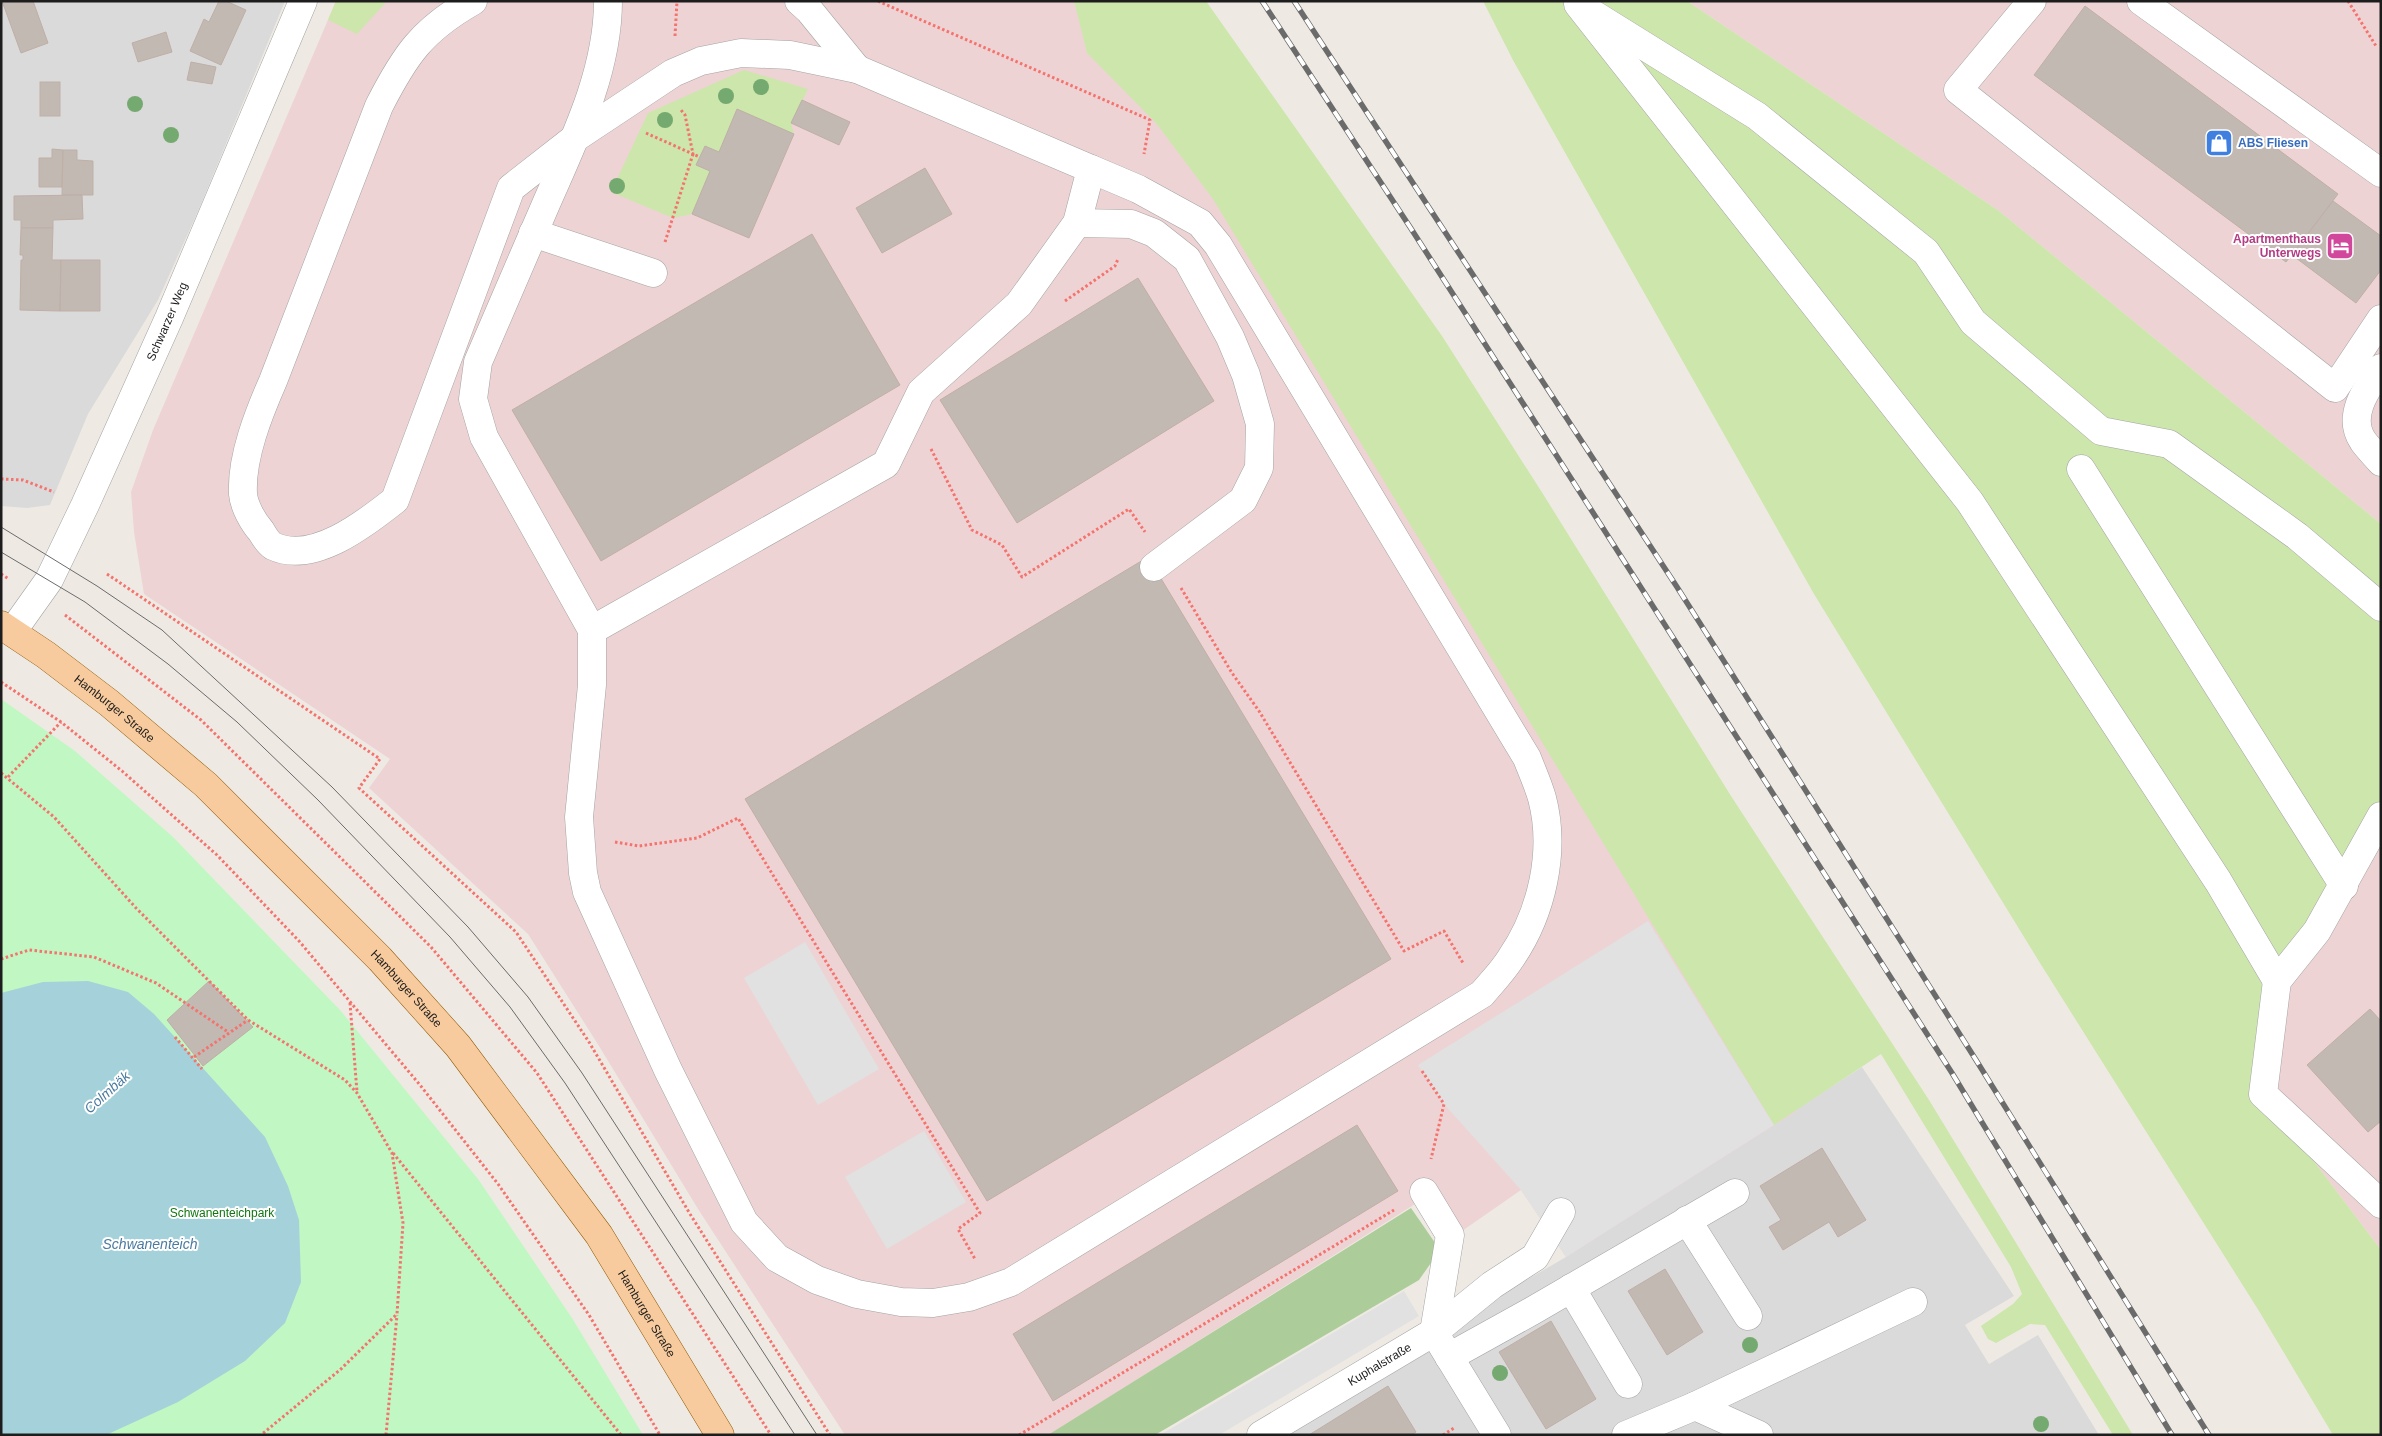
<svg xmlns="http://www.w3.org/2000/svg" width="2382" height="1436" viewBox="0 0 2382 1436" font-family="Helvetica,sans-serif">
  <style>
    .residential { fill: #dbdada }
    .commercial { fill: #eed3d4 }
    .grass { fill: #cce6ab }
    .forest { fill: #accc9a }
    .park { fill: #c1f7c2 }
    .parking { fill: #e1e1e1 }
    .water { fill: #a5d2da }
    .building { fill: #c2b9b3; stroke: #bfafa6 }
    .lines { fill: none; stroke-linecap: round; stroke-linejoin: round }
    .minor-casing { stroke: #a4a4a4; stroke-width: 29 }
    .major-casing { stroke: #905906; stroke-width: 29 }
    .path { stroke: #f4736e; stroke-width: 3; stroke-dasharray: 2.5 2.5; stroke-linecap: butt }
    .minor { stroke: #fff; stroke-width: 28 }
    .major { stroke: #f8cb9e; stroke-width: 28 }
    .tram { stroke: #6b6b6b; stroke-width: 1 }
    .rail-casing { stroke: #6b6b6b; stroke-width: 5.5 }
    .rail { stroke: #fff; stroke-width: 4; stroke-dasharray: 11; stroke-linecap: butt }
    .tree { fill: #74aa70 }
    .labels { text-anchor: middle; stroke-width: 4; stroke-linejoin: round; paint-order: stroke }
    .shop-label { font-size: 12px; font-weight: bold; fill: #366cbe; stroke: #fff; text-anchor: start }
    .hotel-label { font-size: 12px; font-weight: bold; fill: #b23c85; stroke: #fff; text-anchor: end }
    .street-label { font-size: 12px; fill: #1d1d1d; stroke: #fff }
    .park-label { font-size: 12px; fill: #107611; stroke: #fff }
    .water-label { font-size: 14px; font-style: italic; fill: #4b7ba0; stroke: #fff }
  </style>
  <rect width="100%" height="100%" fill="#eeeae3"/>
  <g class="residential">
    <path d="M1,1H285L199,209L158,300L88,414L50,505L27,508L1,506Z"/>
    <path d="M1862,1067L2014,1296L1965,1325L1989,1364L2038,1335L2099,1435H1261L1566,1257Z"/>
  </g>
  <g class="commercial">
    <path d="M336,1H1087L1299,297L1797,1111L1566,1257L1521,1190L1462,1231L1434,1192L1049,1435H845L698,1209L599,1046L528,934L369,788L390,759L144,594L134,532L131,492L153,430Z"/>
    <path d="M1687,1H2381V524L1999,211Z"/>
    <path d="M2381,816V1250L2263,1094L2277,981Z"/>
  </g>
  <g class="grass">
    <path d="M336,1H387L357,34L328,20Z"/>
    <path d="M1074,1H1206L1442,336L1543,494L1731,796L1929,1100L2133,1435H2113L2045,1325L2030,1324L1996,1343L1988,1339L1981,1326L2013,1304L2022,1294L2011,1267L1881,1054L1774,1125L1213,199L1156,123L1087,53Z"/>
    <path d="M1483,1H1687L1999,211L2381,524V816L2277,981L2263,1094L2381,1250V1435H2333L2259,1311L2040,963L1814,594L1514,62Z"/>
    <path d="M744,70L808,89L791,123L794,134L737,110L719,152L705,146L697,165L710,171L692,214L673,218L611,192L648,113Z"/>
  </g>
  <path class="forest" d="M1411,1208L1440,1250L1419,1280L1155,1435H1048Z"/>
  <path class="park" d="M1,699L75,751L173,837L340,1010L478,1179L572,1318L643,1435H1Z"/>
  <g class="parking">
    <path d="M1648,921L1774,1125L1566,1257L1521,1190L1444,1104L1418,1065Z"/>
    <path d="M805,942L879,1069L818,1105L744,978Z"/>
    <path d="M924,1131L966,1202L887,1249L845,1177Z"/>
    <path d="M1404,1291L1419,1316L1219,1435H1160Z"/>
  </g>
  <path class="water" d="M88,981L128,992L154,1014L265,1137L288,1186L299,1220L301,1282L285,1323L245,1361L178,1402L106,1435H1V993L43,982Z"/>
  <g class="building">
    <path d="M2,1H33L48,43L21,53Z"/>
    <path d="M219,1H226L246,10L221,65L190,51L204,19L209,22Z"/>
    <path d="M2085,6L2338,194L2286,262L2034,75Z"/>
    <path d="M166,32L172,52L138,62L132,43Z"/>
    <path d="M191,62L216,67L212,84L187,80Z"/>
    <rect x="40" y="82" width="20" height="34"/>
    <path d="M802,100L850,122L839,145L791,123Z"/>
    <path d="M737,109L794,134L749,238L692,214L710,171L696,165L705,146L719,152Z"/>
    <path d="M52,149L63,150L62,187H39V158H52Z"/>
    <path d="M63,150H77V160L93,161V195H62Z"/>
    <path d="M925,168L952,214L882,253L856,208Z"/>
    <path d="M82,195L83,219L53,220V228H21V220H14V196Z"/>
    <path d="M2333,201L2381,236V270L2356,303L2292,255Z"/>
    <path d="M21,228H53L52,260H61L60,311L20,310L21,260H23V255H20Z"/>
    <path d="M812,234L900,385L601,561L512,410Z"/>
    <path d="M61,260H100V311H60Z"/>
    <path d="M1138,278L1214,401L1017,523L940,400Z"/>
    <path d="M1148,557L1391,959L987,1201L745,799Z"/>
    <path d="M209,981L253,1027L203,1066L167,1020Z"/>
    <path d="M2370,1009L2381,1021V1121L2368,1132L2307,1065Z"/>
    <path d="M1357,1125L1398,1191L1053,1401L1013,1334Z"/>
    <path d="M1822,1148L1866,1220L1838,1237L1829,1222L1783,1250L1769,1227L1781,1220L1760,1186Z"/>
    <path d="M1665,1269L1703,1332L1667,1355L1628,1291Z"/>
    <path d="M1551,1321L1596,1399L1546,1429L1499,1352Z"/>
    <path d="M1388,1386L1416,1432L1412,1435H1309Z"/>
  </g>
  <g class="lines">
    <g class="minor-casing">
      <g id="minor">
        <path d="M473,1C422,30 405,55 379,106L273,381C259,413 241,457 243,494C244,506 253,522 261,531C264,536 268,543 273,546C313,565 366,523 395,500L511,188L575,138L673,73L701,61L741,53L790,55L857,69L1091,169L1077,223L1019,304L921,392L886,464L592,630"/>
        <path d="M608,1C608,72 574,140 546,204C523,257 501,309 478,362L473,399L484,437L592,630V685L579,817L583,873L587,892L668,1070L744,1222L777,1258L817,1280L857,1294L901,1302L933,1303L969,1297L1011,1282L1482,994C1492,982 1503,971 1511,958C1542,913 1556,851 1542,798C1538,784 1532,771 1527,758L1218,245L1200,223L1138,189L1091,169"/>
        <path d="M799,1L809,10L857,69"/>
        <path d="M2032,1L1958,90L2335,388L2381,319"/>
        <path d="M2141,1L2381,173"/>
        <path d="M1578,4L1970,502L2218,881L2277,981"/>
        <path d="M1593,14L1757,116L1926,252L1973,322L2101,431L2169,444L2297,536L2381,607"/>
        <path d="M1077,223L1131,224L1154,233L1187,259L1230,337L1246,375L1260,424L1259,468L1243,500L1154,567"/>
        <path d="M533,233L653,273"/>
        <path d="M2381,368C2367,388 2346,416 2363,441C2368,448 2375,455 2381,462"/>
        <path d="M2081,469L2344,886"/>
        <path id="s1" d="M12,632L49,580L85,505L169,318L303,1"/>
        <path d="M2381,816L2317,931L2277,981L2263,1094L2381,1204"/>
        <path d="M1424,1192L1450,1235L1434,1332"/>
        <path d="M1687,1220L1748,1316"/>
        <path d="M1571,1288L1628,1384"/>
        <path d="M1440,1342L1497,1435"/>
        <path d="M1449,1357L1532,1311L1735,1193"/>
        <path d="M1695,1406L1913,1302"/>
        <path id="s2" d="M1261,1435L1434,1332L1492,1285L1535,1257L1561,1212"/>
        <path d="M1626,1435L1695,1406L1759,1435"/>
      </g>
    </g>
    <g class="major-casing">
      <g id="major">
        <path id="s3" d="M1,625L46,655L109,703L206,785L380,959L458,1046L599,1235L720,1435"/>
      </g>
    </g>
    <g class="path">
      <path d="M878,1L1150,120L1144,154"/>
      <path d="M2348,1L2376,46"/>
      <path d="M675,36L677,1"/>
      <path d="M646,133L693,154L685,115L681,110"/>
      <path d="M665,242L693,154L700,157"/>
      <path d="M1065,301L1115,266L1118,259"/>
      <path d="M931,449L972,530L1002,545L1022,577L1129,509L1145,532"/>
      <path d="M1,479L23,480L54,492"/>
      <path d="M1,574L9,579"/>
      <path d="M107,574L380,759L359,788L516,932L589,1042L690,1214L830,1435"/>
      <path d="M1181,588L1232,673L1259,711L1404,951L1444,931L1463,963"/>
      <path d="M65,615L201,720L431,947L537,1073L771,1435"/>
      <path d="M1,682L61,722L122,771L217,855L299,941L420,1085L498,1184L589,1315L660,1435"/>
      <path d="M1,773L54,817L136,908L248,1020L345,1080L357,1093L392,1153L403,1223L397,1314L341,1369L261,1435"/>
      <path d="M8,777L61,722"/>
      <path d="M615,842L639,846L697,838L738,818L980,1213L958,1229L975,1259"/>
      <path d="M1,959L29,950L94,957L156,983L228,1032"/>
      <path d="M350,1003L357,1092"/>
      <path d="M175,1037L202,1069"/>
      <path d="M194,1057L248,1020"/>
      <path d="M1422,1071L1444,1104L1431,1159"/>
      <path d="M393,1153L621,1435"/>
      <path d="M386,1435L397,1315"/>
      <path d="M1019,1435L1394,1210"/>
      <path d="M1443,1435L1454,1428"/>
    </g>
    <use href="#minor" class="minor"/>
    <use href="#major" class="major"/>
    <g class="tram">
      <path d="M1,527L97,586L162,630L332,787L468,927L528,997L582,1073L817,1435"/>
      <path d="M1,552L85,602L168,664L237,722L318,800L450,937L510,1007L565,1083L795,1435"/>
    </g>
    <g class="rail-casing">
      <g id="rail">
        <path d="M1262,1L1410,227L1952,1073L2172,1435"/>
        <path d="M1294,1L1677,587L1976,1060L2209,1435"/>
      </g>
    </g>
    <use href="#rail" class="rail"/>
  </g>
  <g class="tree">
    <circle cx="761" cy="87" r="8"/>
    <circle cx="726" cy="96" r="8"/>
    <circle cx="135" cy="104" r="8"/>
    <circle cx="665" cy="120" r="8"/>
    <circle cx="171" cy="135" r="8"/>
    <circle cx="617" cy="186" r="8"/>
    <circle cx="1750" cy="1345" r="8"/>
    <circle cx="1500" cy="1373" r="8"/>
    <circle cx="2041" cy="1424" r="8"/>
  </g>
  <defs>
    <g id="shop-square" transform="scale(1.4375)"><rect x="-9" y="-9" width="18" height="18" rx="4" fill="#3f7fe0" stroke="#fff"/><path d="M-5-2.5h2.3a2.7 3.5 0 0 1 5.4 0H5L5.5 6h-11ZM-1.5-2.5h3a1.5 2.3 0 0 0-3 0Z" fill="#fff"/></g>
    <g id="hotel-square" transform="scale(1.4375)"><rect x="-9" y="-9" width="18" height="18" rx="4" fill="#d1479c" stroke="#fff"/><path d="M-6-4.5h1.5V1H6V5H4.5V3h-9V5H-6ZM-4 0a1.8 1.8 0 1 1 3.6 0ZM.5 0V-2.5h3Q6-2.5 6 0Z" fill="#fff"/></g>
  </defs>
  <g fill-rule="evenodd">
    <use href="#shop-square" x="2219" y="143"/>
    <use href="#hotel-square" x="2340" y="246"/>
  </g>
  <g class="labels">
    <g class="shop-label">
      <text x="2238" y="147">ABS Fliesen</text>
    </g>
    <g class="hotel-label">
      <text x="2321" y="243">Apartmenthaus<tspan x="2321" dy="14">Unterwegs</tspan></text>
    </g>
    <g class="street-label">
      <text dy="4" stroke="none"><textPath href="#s1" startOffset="348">Schwarzer Weg</textPath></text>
      <text dy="4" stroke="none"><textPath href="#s3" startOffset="141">Hamburger Straße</textPath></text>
      <text dy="4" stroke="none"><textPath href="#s3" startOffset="546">Hamburger Straße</textPath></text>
      <text dy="4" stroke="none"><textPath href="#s3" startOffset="951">Hamburger Straße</textPath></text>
      <text dy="4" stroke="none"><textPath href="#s2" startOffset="138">Kuphalstraße</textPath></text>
    </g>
    <g class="park-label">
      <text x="222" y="1217">Schwanenteichpark</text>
    </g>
    <g class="water-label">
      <text transform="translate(107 1092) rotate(-42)" y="5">Colmbäk</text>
      <text x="150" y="1249">Schwanenteich</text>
    </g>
  </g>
  <rect width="2382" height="1436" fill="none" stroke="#1d1d1d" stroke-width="5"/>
</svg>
